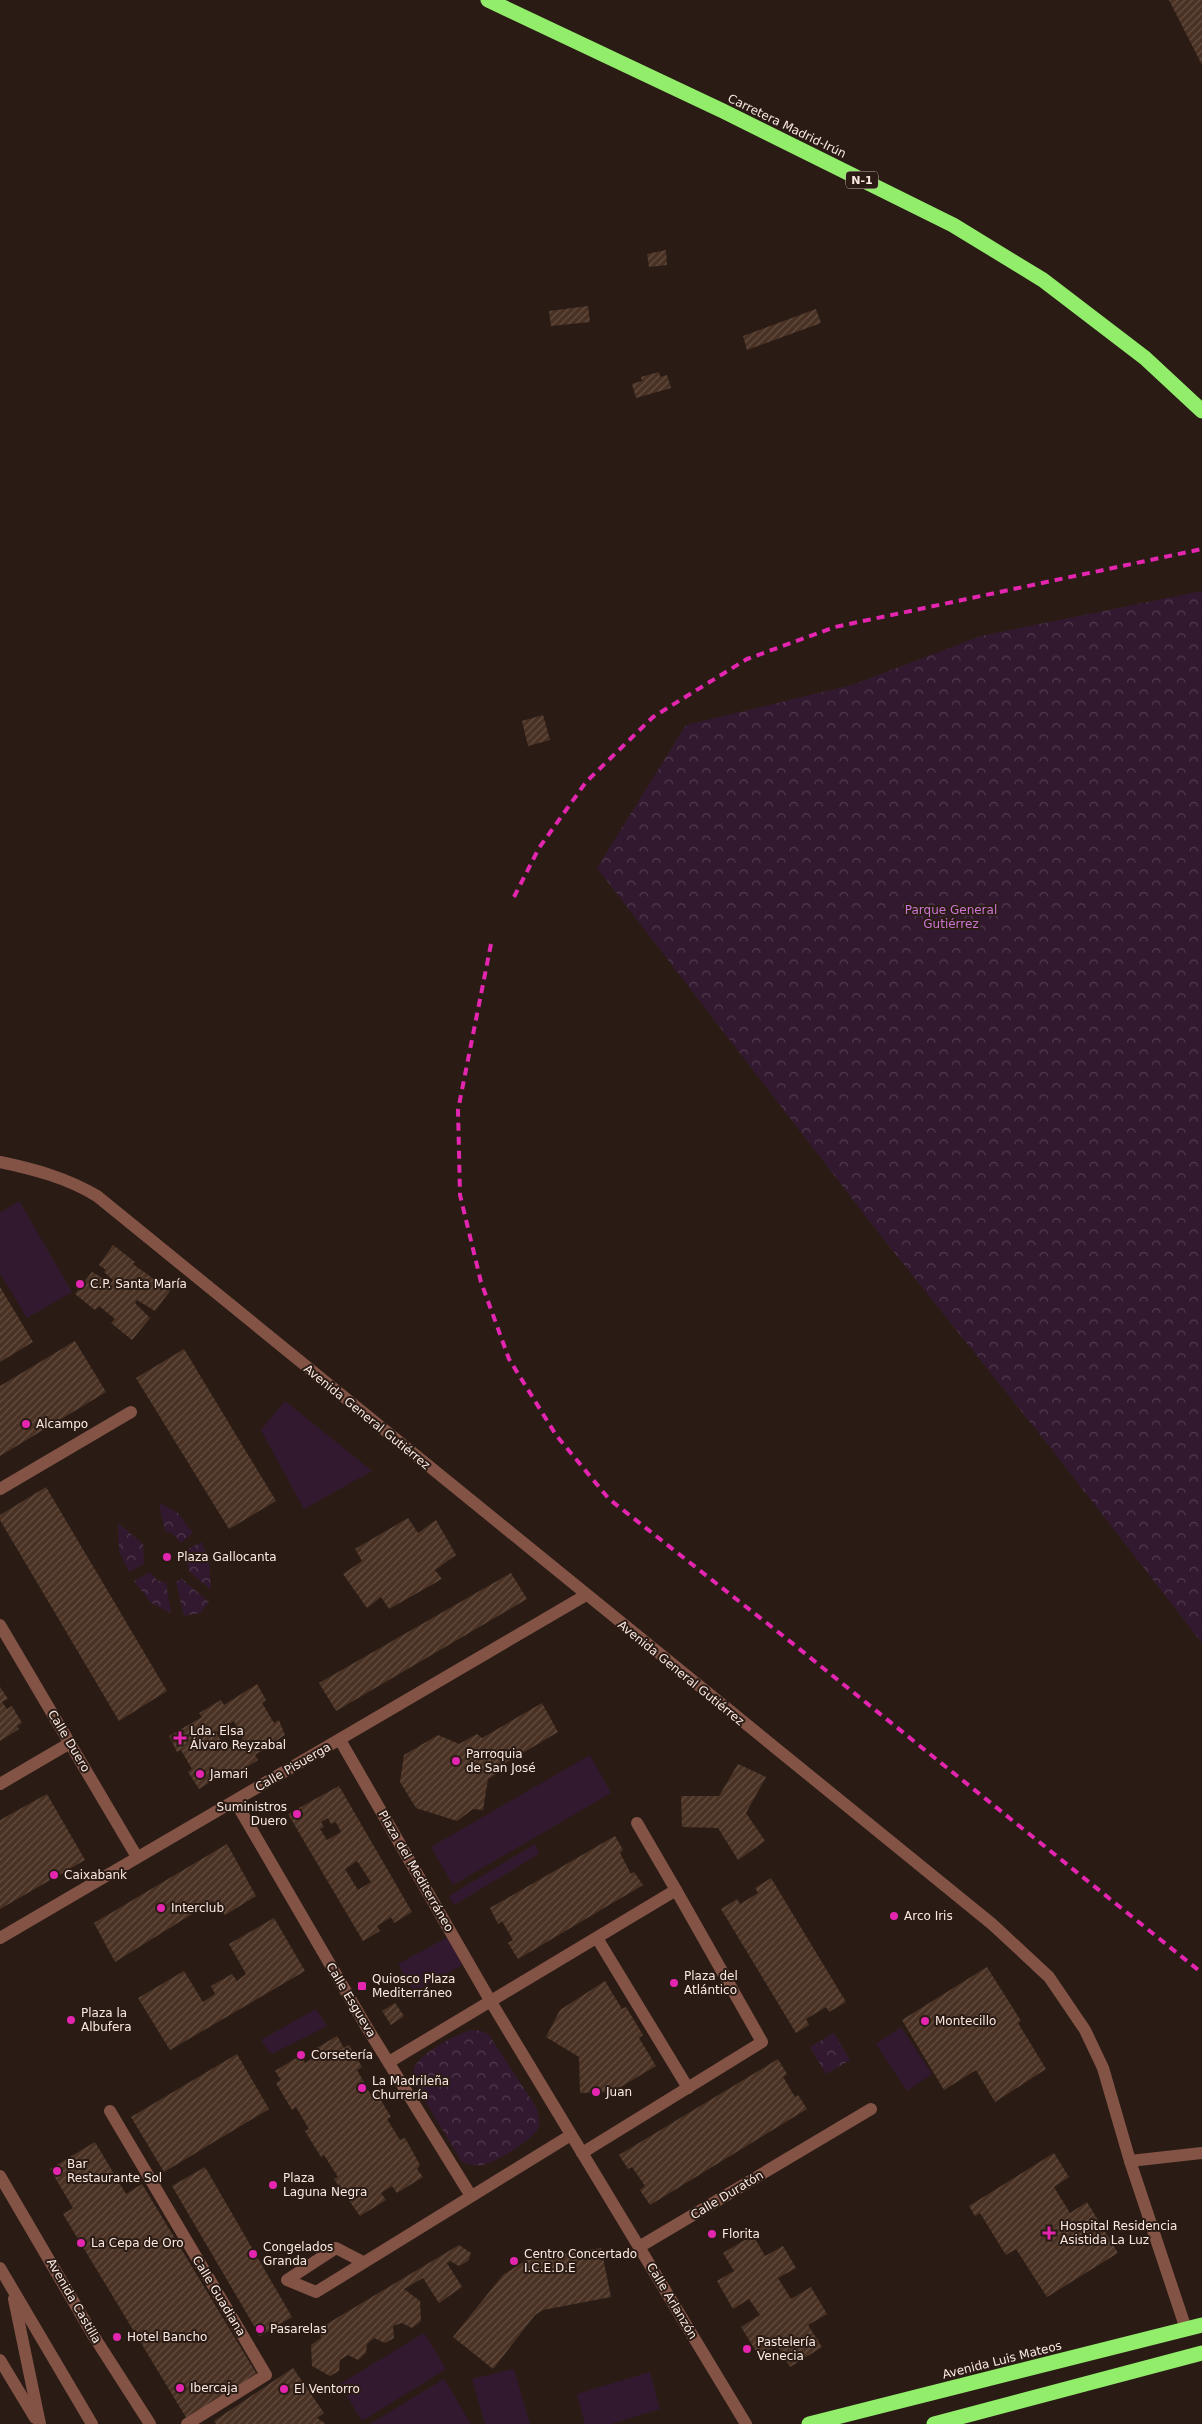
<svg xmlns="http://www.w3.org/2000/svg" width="1202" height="2424" viewBox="0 0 1202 2424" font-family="'DejaVu Sans',sans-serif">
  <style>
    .park { fill: url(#park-crowns) }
    .garden { fill: #331930 }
    .building { fill: url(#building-hatch); fill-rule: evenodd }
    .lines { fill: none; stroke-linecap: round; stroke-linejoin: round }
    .minor { stroke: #835346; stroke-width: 12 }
    .highway { stroke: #92ed6b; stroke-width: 15 }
    .rail { stroke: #e425af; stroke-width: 4; stroke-dasharray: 8 6; stroke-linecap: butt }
    .poi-dot { fill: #e425af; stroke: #2a1c15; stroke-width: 2 }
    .labels { text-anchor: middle; stroke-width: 4; stroke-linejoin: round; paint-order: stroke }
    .shield { fill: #2a1c15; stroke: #bcaca4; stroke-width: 1 }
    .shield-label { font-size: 11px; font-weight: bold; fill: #fbe9e2 }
    .street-label { font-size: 12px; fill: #fbe9e2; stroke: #2a1c15 }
    .park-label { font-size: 12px; fill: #cd75d4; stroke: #2a1c15 }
    .poi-label { font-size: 12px; fill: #fbe9e2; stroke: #2a1c15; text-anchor: start }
  </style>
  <defs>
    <pattern id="park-crowns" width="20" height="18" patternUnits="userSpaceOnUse" patternTransform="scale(1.25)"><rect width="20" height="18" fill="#331930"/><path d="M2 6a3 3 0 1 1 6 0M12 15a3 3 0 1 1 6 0" fill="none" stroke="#513a4e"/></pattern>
    <pattern id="building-hatch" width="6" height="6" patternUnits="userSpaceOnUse" patternTransform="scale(1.25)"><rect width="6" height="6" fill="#493123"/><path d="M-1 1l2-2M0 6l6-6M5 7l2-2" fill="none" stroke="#644f43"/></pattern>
  </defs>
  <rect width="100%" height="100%" fill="#2a1c15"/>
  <g class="park">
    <path d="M1202,591V1643L1053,1451L881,1236L597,868L686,725L852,685L981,636Z"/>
    <path d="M159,1503L177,1512L193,1533L181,1543L172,1533L165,1531Z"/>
    <path d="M118,1523L143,1544L144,1564L129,1572L119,1551Z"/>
    <path d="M202,1542L209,1563L211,1590L189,1571L184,1551Z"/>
    <path d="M150,1572L157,1580L166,1583L171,1613L151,1603L134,1581Z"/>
    <path d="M182,1579L209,1602L200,1613L184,1616L176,1582Z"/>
    <path d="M471,2030L481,2031L489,2035L536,2107C538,2113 540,2120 539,2126C536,2139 494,2163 482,2165C475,2166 469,2164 462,2162L415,2084C414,2079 412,2073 414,2069C418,2054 457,2034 471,2030Z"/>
    <path d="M834,2033L850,2060L826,2074L810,2047Z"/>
  </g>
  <g class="garden">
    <path d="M19,1201L72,1292L27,1318L0,1273V1213Z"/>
    <path d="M285,1401L372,1471L304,1509L261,1430Z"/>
    <path d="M590,1755L611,1793L453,1885L431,1847Z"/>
    <path d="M535,1844L539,1854L454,1905L449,1896Z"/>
    <path d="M448,1937L462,1965L414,1992L398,1964Z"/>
    <path d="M316,2009L327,2026L271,2054L261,2040Z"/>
    <path d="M901,2027L932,2074L907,2091L876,2044Z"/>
    <path d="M424,2333L446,2369L362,2421L340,2384Z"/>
    <path d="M514,2369L530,2424H485L472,2379Z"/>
    <path d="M650,2372L660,2409L611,2424H585L577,2394Z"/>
    <path d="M444,2379L471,2424H370Z"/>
  </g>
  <g class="building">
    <path d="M1169,0H1202V65Z"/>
    <path d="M666,250L667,265L649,267L647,254Z"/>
    <path d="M588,306L590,322L551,326L549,311Z"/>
    <path d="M816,309L821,323L747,350L743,336Z"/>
    <path d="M659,372L660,377L667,375L671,388L636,398L632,384L642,381L641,377Z"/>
    <path d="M543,715L550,740L528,746L522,721Z"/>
    <path d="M113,1245L135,1262L133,1264L170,1291L155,1311L137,1300L135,1303L150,1318L132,1340L111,1323L115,1319L99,1306L95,1310L75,1294L92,1272L111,1283L113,1280L104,1272L106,1270L99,1265Z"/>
    <path d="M0,1287L33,1342L0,1362Z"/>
    <path d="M75,1341L106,1392L0,1456V1386Z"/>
    <path d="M184,1349L276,1501L229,1529L136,1378Z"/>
    <path d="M46,1487L167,1691L119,1721L0,1520V1515Z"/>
    <path d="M408,1518L418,1533L436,1520L456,1555L435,1570L442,1579L389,1609L381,1597L367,1608L343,1574L362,1561L355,1549Z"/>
    <path d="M511,1573L527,1599L336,1711L319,1683Z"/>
    <path d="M257,1684L266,1700L262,1703L274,1723L279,1720L285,1735L255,1755L258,1760L235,1774L231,1769L199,1789L188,1772L192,1769L181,1750L177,1752L169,1736L202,1717L199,1713L221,1700L224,1705ZM234,1721L243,1739L226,1750L216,1732Z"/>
    <path d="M0,1687L8,1699L2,1702L7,1709L12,1706L22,1723L17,1726L19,1729L0,1741Z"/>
    <path d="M542,1703L558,1732L499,1767L501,1771L488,1779L483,1810L473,1809L457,1821L416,1808L400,1782L404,1755L438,1735L459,1744L477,1734L482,1738Z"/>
    <path d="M738,1764L766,1777L746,1813L765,1841L738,1860L718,1828L682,1827L681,1796H719Z"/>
    <path d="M339,1786L412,1912L394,1923L391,1917L377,1926L380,1931L363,1941L288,1814ZM328,1818L331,1824L336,1822L341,1832L327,1840L320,1829L324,1827L321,1822ZM357,1861L371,1882L358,1890L345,1869Z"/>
    <path d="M47,1794L85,1860L0,1909V1820Z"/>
    <path d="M615,1836L623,1850L620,1853L631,1874L634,1872L643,1885L518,1959L508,1943L513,1940L502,1921L498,1924L490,1908Z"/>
    <path d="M227,1844L256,1896L225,1915L213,1901L115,1962L94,1923Z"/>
    <path d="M771,1878L846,2002L829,2012L826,2007L806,2019L809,2025L796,2033L721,1909L737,1899L740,1904L758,1893L755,1888Z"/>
    <path d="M274,1918L305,1971L170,2050L138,1998L184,1971L203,2002L215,1994L211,1986L232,1974L237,1981L246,1974L229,1944Z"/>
    <path d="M987,1967L1021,2021L1018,2023L1046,2069L995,2102L976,2070L944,2090L902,2020Z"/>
    <path d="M605,1981L622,2009L626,2007L643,2035L639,2038L656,2066L612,2092L580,2093L579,2057L546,2037L560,2010Z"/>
    <path d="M395,2003L404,2016L391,2025L382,2011Z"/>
    <path d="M337,2036L344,2048L349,2045L362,2067L357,2070L371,2095L376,2092L391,2117L387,2119L400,2140L405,2138L420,2165L417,2169L423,2177L397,2193L392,2186L381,2193L386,2200L360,2216L334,2179L338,2177L324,2155L321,2157L305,2131L309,2129L296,2107L292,2110L276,2083L281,2080L275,2071L301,2055L305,2063L318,2055L315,2049Z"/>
    <path d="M237,2054L269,2109L164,2172L131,2117Z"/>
    <path d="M778,2059L787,2074L783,2077L795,2097L798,2095L807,2109L650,2205L640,2190L645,2186L632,2167L628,2169L619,2155Z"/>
    <path d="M95,2142L126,2194L142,2184L258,2376L187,2419L63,2214L73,2208L50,2169Z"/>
    <path d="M1054,2153L1069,2177L1054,2187L1070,2213L1087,2202L1118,2253L1047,2297L1016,2249L1006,2255L980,2213L975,2216L969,2206Z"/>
    <path d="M205,2167L292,2317L260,2336L172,2186Z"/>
    <path d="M753,2235L765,2256L783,2246L796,2268L778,2278L791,2299L811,2287L827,2314L808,2325L822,2347L790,2367L777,2345L759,2356L741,2327L760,2315L749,2299L733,2309L717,2281L734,2271L723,2253Z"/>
    <path d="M459,2245L471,2253L468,2261L459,2266L450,2261L447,2263L462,2287L439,2303L423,2278L404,2289L420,2301L421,2321L412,2328L402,2323L393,2326L394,2338L385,2343L374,2338L367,2344L366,2353L358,2360L348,2355L340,2360L339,2371L330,2376L312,2366L311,2345L321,2338L320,2328Z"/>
    <path d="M601,2248L611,2297L543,2310L535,2315L493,2369L453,2337L503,2275L526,2260Z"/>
    <path d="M293,2368L324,2413L317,2418L326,2424H216L214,2421Z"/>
  </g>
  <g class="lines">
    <g class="minor">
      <path d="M0,1162C34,1169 67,1178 97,1196L992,1924L1049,1977L1085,2030L1103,2068L1130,2161L1186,2329"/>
      <path d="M0,1489L131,1412"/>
      <path d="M0,1625L137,1857"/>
      <path d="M340,1740L491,2002L746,2424"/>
      <path d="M0,1784L70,1743"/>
      <path d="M235,1801L366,2026L471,2196"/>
      <path d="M637,1823L676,1890"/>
      <path d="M0,1938L586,1595"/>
      <path d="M597,1938L688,2088"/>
      <path d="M389,2062L676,1890L762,2042L582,2153"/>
      <path d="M110,2111L266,2375L187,2424"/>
      <path d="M1130,2161L1202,2153"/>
      <path d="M0,2176L93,2335L150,2424"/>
      <path d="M639,2247L871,2109"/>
      <path d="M363,2262L336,2248L287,2280L316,2292L571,2135"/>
      <path d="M0,2268L92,2424"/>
      <path d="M14,2299L40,2424"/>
      <path d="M0,2360L35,2418"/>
    </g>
    <g class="highway">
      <path d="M488,0L723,111L953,225L1043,280L1145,358L1202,411"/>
      <path d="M809,2424L1202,2325"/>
      <path d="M934,2424L1202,2353"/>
    </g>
    <g class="rail">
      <path d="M514,897L539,848L586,782L653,717L747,659L835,627L1202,549"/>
      <path d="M491,944L458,1110L460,1195L481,1282L509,1359L556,1435L609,1499L787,1639L1202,1973"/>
    </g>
  </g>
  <g class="poi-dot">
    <circle cx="80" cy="1284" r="5"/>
    <circle cx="26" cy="1424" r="5"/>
    <circle cx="167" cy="1557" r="5"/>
    <path d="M177.5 1730.5h5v5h5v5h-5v5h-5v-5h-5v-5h5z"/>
    <circle cx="456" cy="1761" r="5"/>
    <circle cx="200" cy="1774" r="5"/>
    <circle cx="297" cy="1814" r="5"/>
    <circle cx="54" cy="1875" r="5"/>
    <circle cx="161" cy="1908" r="5"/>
    <circle cx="894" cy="1916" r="5"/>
    <circle cx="674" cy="1983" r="5"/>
    <rect x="357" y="1981" width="10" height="10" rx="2.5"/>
    <circle cx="71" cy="2020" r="5"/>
    <circle cx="925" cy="2021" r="5"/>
    <circle cx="301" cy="2055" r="5"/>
    <circle cx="362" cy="2088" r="5"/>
    <circle cx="596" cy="2092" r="5"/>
    <circle cx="57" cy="2171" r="5"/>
    <circle cx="273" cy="2185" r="5"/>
    <path d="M1046.5 2225.5h5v5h5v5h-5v5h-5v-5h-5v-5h5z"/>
    <circle cx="712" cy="2234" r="5"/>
    <circle cx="81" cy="2243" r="5"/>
    <circle cx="253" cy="2254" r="5"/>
    <circle cx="514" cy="2261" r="5"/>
    <circle cx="260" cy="2329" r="5"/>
    <circle cx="117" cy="2337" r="5"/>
    <circle cx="747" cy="2349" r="5"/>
    <circle cx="180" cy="2388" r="5"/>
    <circle cx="284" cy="2389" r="5"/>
  </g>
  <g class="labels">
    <rect class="shield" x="846" y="171.5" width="32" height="17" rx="4"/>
    <g class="shield-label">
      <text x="862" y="184">N-1</text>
    </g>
    <g class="street-label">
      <text transform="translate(787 126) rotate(26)" y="4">Carretera Madrid-Irún</text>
      <text transform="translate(367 1417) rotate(39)" y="4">Avenida General Gutiérrez</text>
      <text transform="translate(681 1673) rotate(39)" y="4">Avenida General Gutiérrez</text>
      <text transform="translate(69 1741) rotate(59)" y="4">Calle Duero</text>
      <text transform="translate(293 1767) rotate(-30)" y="4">Calle Pisuerga</text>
      <text transform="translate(416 1871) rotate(60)" y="4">Plaza del Mediterráneo</text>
      <text transform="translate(351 2000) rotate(59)" y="4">Calle Esgueva</text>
      <text transform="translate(727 2195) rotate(-31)" y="4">Calle Duratón</text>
      <text transform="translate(219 2296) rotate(59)" y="4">Calle Guadiana</text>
      <text transform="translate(74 2301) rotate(60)" y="4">Avenida Castilla</text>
      <text transform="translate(672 2301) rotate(59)" y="4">Calle Arlanzón</text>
      <text transform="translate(1002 2360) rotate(-14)" y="4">Avenida Luis Mateos</text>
    </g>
    <g class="park-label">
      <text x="951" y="914">Parque General<tspan x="951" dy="14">Gutiérrez</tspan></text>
    </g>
    <g class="poi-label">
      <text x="90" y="1288">C.P. Santa María</text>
      <text x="36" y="1428">Alcampo</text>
      <text x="177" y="1561">Plaza Gallocanta</text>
      <text x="190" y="1735">Lda. Elsa<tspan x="190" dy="14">Álvaro Reyzabal</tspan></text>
      <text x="466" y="1758">Parroquia<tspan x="466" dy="14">de San José</tspan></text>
      <text x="210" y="1778">Jamari</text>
      <text x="287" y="1811" text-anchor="end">Suministros<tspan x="287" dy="14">Duero</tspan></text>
      <text x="64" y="1879">Caixabank</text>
      <text x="171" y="1912">Interclub</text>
      <text x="904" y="1920">Arco Iris</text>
      <text x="684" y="1980">Plaza del<tspan x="684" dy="14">Atlántico</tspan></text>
      <text x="372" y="1983">Quiosco Plaza<tspan x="372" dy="14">Mediterráneo</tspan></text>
      <text x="81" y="2017">Plaza la<tspan x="81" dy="14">Albufera</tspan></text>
      <text x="935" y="2025">Montecillo</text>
      <text x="311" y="2059">Corsetería</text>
      <text x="372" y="2085">La Madrileña<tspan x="372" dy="14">Churrería</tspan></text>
      <text x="606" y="2096">Juan</text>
      <text x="67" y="2168">Bar<tspan x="67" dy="14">Restaurante Sol</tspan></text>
      <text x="283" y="2182">Plaza<tspan x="283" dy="14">Laguna Negra</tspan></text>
      <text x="1060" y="2230">Hospital Residencia<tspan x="1060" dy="14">Asistida La Luz</tspan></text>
      <text x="722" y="2238">Florita</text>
      <text x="91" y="2247">La Cepa de Oro</text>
      <text x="263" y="2251">Congelados<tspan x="263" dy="14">Granda</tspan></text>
      <text x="524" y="2258">Centro Concertado<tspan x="524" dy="14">I.C.E.D.E</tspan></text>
      <text x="270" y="2333">Pasarelas</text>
      <text x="127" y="2341">Hotel Bancho</text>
      <text x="757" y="2346">Pastelería<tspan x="757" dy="14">Venecia</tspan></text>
      <text x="190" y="2392">Ibercaja</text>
      <text x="294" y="2393">El Ventorro</text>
    </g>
  </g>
</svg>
